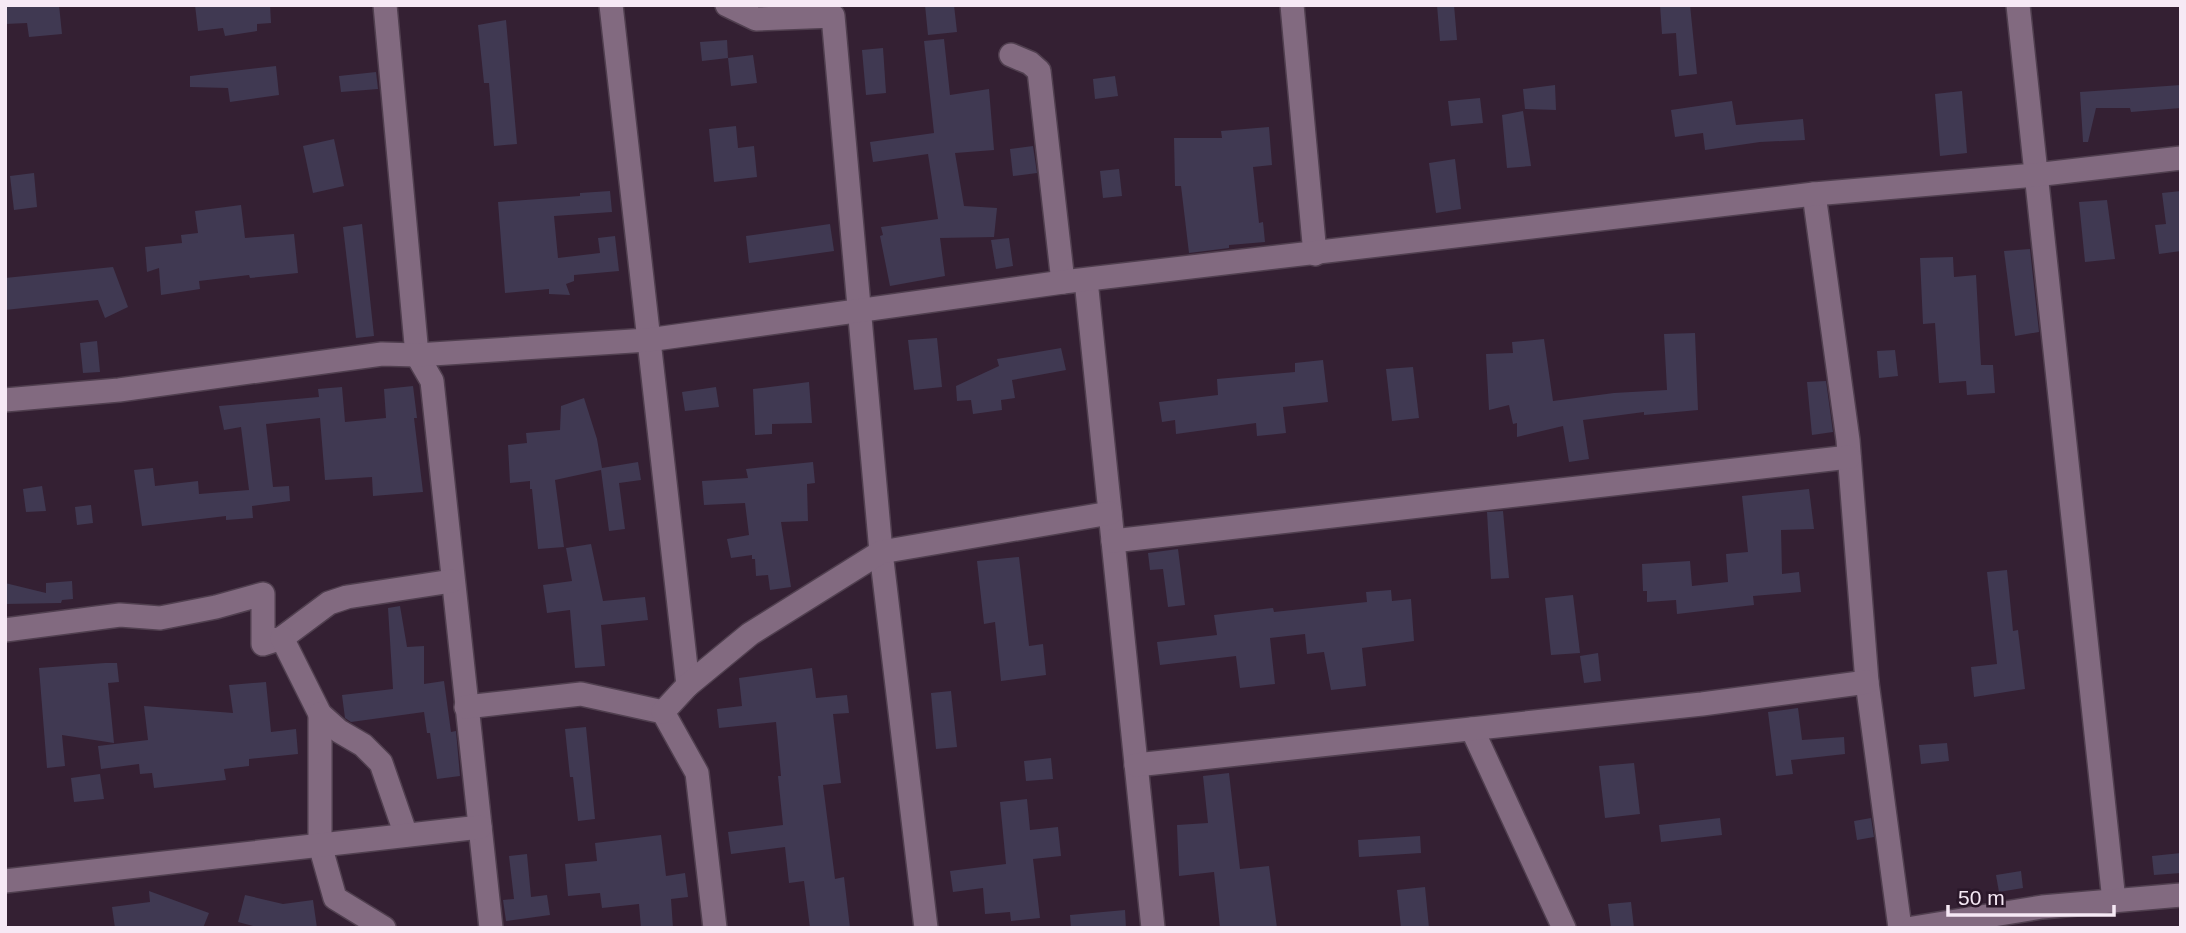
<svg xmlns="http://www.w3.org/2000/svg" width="2186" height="933" viewBox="0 0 2186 933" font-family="Helvetica,sans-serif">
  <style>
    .building { fill: #403952 }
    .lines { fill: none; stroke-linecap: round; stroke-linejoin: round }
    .minor-casing { stroke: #503f4f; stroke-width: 26 }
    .minor { stroke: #826a80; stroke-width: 23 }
  </style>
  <rect width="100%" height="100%" fill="#342033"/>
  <g class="building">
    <path d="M5,5H59L62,34L29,37L27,23L5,24Z"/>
    <path d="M195,5H270L271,23L257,24V31L225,36L223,28L198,31Z"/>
    <path d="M925,5H954L957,32L928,35Z"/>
    <path d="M1437,5H1454L1457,40L1440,41Z"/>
    <path d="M1660,5H1690L1697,74L1679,76L1676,33L1662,34Z"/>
    <path d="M506,20L517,144L494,146L489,83H484L478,25Z"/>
    <path d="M944,39L950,95L989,89L994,150L955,153L964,206L997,208L994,237L940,238L945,276L890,286L880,236L883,235L881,227L938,219L928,154L873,162L870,142L934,133L924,41Z"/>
    <path d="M727,40L728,58L702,61L700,42Z"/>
    <path d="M883,48L886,93L866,95L862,50Z"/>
    <path d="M753,55L757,83L731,86L728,58Z"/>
    <path d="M276,66L279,95L230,102L228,88L190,87V76Z"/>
    <path d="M376,72L378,89L341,92L339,76Z"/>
    <path d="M1115,76L1118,96L1095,99L1093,79Z"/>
    <path d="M1555,85L1556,110L1525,109L1523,89Z"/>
    <path d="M2181,85V108L2131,112L2130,108H2096L2088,142H2083L2080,92Z"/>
    <path d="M1962,91L1967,153L1940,156L1935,94Z"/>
    <path d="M1480,98L1483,123L1451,126L1448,101Z"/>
    <path d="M1732,101L1736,125L1803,119L1805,140L1760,142L1705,150L1703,133L1675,137L1671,110Z"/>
    <path d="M1523,111L1531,166L1507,168L1502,115Z"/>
    <path d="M736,126L738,148L754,146L757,177L714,182L709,129Z"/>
    <path d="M1269,127L1272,165L1253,167L1259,223L1263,222L1265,242L1229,245V248L1189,253L1181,186H1175L1174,138H1222L1221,131Z"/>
    <path d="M334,139L344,186L313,193L303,146Z"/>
    <path d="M1033,146L1037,173L1013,176L1010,149Z"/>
    <path d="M1455,159L1461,209L1436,213L1429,163Z"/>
    <path d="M1119,169L1122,196L1103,198L1100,171Z"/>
    <path d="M34,173L37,207L14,210L10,176Z"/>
    <path d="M610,191L612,212L554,216L558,258L600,253L598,238L615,236L619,271L574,275V281L566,284L570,295L549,294V289L505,293L498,202L580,196V193Z"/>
    <path d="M2181,191V251L2159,254L2155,225L2166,224L2162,193Z"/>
    <path d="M2107,200L2115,259L2085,262L2079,202Z"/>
    <path d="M241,205L245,238L294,234L298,273L250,278L249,275L199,281L200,289L161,295L159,268L147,272L145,247L182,243L181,235L198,233L195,211Z"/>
    <path d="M362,224L374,336L356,338L343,227Z"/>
    <path d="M830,224L834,251L749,263L746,236Z"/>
    <path d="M1009,238L1013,266L996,269L991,240Z"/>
    <path d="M2030,249L2039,332L2015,336L2004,251Z"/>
    <path d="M1953,257L1954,277L1976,275L1981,365H1993L1995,393L1967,395L1966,381L1939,383L1935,323L1923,324L1920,258Z"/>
    <path d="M113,267L128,307L105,318L98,300L5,310V278Z"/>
    <path d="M1695,333L1698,410L1644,415V412L1583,420L1589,459L1569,462L1563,426L1517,437V423L1513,424L1509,405L1489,410L1486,354L1513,353L1512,342L1544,339L1553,401L1614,393L1667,390L1664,334Z"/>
    <path d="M937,338L942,387L914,390L908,340Z"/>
    <path d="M97,341L100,372L83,373L80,343Z"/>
    <path d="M1061,348L1066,370L1012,380L1015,398L1001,400L1002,410L973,414L971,400L957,401L956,386L999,366L997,359Z"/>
    <path d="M1895,350L1898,376L1879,378L1877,351Z"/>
    <path d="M1323,360L1328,402L1283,407L1286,433L1257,436L1256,423L1176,434L1175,420L1162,422L1159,402L1218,395L1217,379L1295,372V363Z"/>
    <path d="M1413,367L1419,418L1392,421L1386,369Z"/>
    <path d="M1826,381L1833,432L1812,435L1807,382Z"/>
    <path d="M809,382L812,423L772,424V434L755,435L753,389Z"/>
    <path d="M413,386L417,418H414L423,492L373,496L372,477L325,480L320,418L266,424L273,487L289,486L290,501L252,506L253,518L226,520V516L142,526L134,470L153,468L155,486L198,481L199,494L249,490L241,427L224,430L219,406L319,397L318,389L342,387L345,422L386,418L384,389Z"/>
    <path d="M716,387L719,407L685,411L682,392Z"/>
    <path d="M584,398L597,439L602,468L638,462L641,480L619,483L625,529L609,531L601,470L555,480L564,547L538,549L532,489H530V481L510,483L508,445L527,443L526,433L560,430L561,406Z"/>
    <path d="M813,462L815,483L807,484L808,521L781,522L791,587L770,590L768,575L756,576L755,559H752V555L731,558L727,539L749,535L745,503L704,505L702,481L748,478L746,469Z"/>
    <path d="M42,486L46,511L26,512L23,489Z"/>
    <path d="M1809,489L1814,529L1781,530L1782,574L1799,572L1801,592L1753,596L1754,605L1677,614L1676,600L1647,602V591H1643L1642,564L1690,561L1692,586L1728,582L1726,554L1748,552L1742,496Z"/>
    <path d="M91,505L93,523L77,525L75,507Z"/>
    <path d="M1503,511L1509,578L1491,579L1487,512Z"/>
    <path d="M591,544L603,601L645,597L648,620L601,625L605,666L575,668L570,610L547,613L543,585L572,581L566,548Z"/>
    <path d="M1178,549L1185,605L1168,607L1163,569L1150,570L1148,553Z"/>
    <path d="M1019,557L1029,646L1043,644L1046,675L1001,681L995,622L984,624L977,561Z"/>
    <path d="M2007,570L2013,631L2018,630L2025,689L1974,697L1971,667L1997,664L1987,572Z"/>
    <path d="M72,581L73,599L62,600L61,603L5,604V583L46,593V583Z"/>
    <path d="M1391,590L1392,601L1411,599L1414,641L1362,648L1366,686L1331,690L1324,652L1307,654L1305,634L1270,638L1275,684L1240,688L1236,656L1160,665L1157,642L1217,635L1214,615L1273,608L1274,612L1367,602L1366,592Z"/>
    <path d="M1573,595L1580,653L1551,655L1545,598Z"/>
    <path d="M400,606L407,647L424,646V684L444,681L451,732L456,731L460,776L437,779L430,733H427L424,712L351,722L345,718L342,695L393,689L388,608Z"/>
    <path d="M1598,653L1601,681L1584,683L1580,656Z"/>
    <path d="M105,663H117L119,682L108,683L114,743L62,735L65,766L47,768L39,668Z"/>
    <path d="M812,668L816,698L847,695L849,713L833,714L841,783L823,785L835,879L844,877L850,928H810L804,881L789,883L785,847L731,854L728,832L783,825L778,776H781L776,722L719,728L717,709L742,706L739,678Z"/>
    <path d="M266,682L271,732L296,729L298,754L249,759V766L224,769L226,780L154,788L152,773L140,774L139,764L101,769L98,746L148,740L144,706L233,713L229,685Z"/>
    <path d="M951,691L957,747L936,749L931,693Z"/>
    <path d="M1798,708L1802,740L1844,737L1845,754L1791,760L1793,774L1776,776L1768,712Z"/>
    <path d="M586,727L595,819L578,821L573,777H570L565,729Z"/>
    <path d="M1947,743L1949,761L1921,764L1919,745Z"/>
    <path d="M1051,758L1053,779L1026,781L1024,761Z"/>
    <path d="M1634,763L1640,814L1605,818L1599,766Z"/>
    <path d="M1229,773L1240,869L1269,866L1277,928H1220L1214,872L1179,876L1177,825L1208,823L1203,776Z"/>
    <path d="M100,774L104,799L74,802L71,778Z"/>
    <path d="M1027,799L1030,830L1058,827L1061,856L1033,859L1040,918L1011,921L1010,912L985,914L983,888L953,892L950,871L1006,864L1000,802Z"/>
    <path d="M1720,818L1722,835L1661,842L1659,825Z"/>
    <path d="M1871,818L1874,837L1857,840L1854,821Z"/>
    <path d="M661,835L666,876L685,873L688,897L671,899L673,928H641L639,904L602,908L600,893L568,896L565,864L597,861L595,843Z"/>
    <path d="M1420,836L1421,853L1359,857L1358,840Z"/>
    <path d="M2181,853V873L2154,875L2152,856Z"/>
    <path d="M527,854L531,897L547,895L550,915L506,921L503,900L514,899L509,856Z"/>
    <path d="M2021,871L2023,888L1999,892L1996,875Z"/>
    <path d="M1425,887L1429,928H1401L1397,890Z"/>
    <path d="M149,891L209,913L203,928H115L112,907L150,902Z"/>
    <path d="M245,895L283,904L313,900L317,928H261L238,922Z"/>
    <path d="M1631,902L1634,928H1611L1608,904Z"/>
    <path d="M1125,910L1126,928H1071L1070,915Z"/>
  </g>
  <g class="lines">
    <g class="minor-casing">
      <g id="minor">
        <path d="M385,5L417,355L432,381L491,928"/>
        <path d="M611,5L688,685"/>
        <path d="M727,5L756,19L833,16L881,552L926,928"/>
        <path d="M1292,5L1315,254"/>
        <path d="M2018,5L2114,901"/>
        <path d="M1011,55L1030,63L1039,71L1063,282"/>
        <path d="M1814,194L1848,440L1867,682L1900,928"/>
        <path d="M1086,280L1153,928"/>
        <path d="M5,400L119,390L382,354L417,355L648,340L1063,282L1814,194L2035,175L2181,158"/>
        <path d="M1113,541L1849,457"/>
        <path d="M5,630L120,615L160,618L216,607L263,594V644L282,638L329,603L347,597L452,581"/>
        <path d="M282,638L320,714L339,731L363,745L381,763L406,835"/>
        <path d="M466,707L581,694L663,712L697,773L715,928"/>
        <path d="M663,712L688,685L750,634L881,552L1110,513"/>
        <path d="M320,714V845L335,898L384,928"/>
        <path d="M1472,729L1564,928"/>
        <path d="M1136,765L1702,704L1867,682"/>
        <path d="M5,881L480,827"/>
        <path d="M1913,928L2042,907L2181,895"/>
      </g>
    </g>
    <use href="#minor" class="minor"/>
  </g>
  <rect width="2186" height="933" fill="none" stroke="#f6e9f5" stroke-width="14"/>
  <path d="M1948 905v10h166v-10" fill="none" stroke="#f6e9f5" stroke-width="3.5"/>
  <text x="1958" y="905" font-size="21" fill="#f6e9f5" stroke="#2a1729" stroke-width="5" paint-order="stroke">50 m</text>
</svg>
